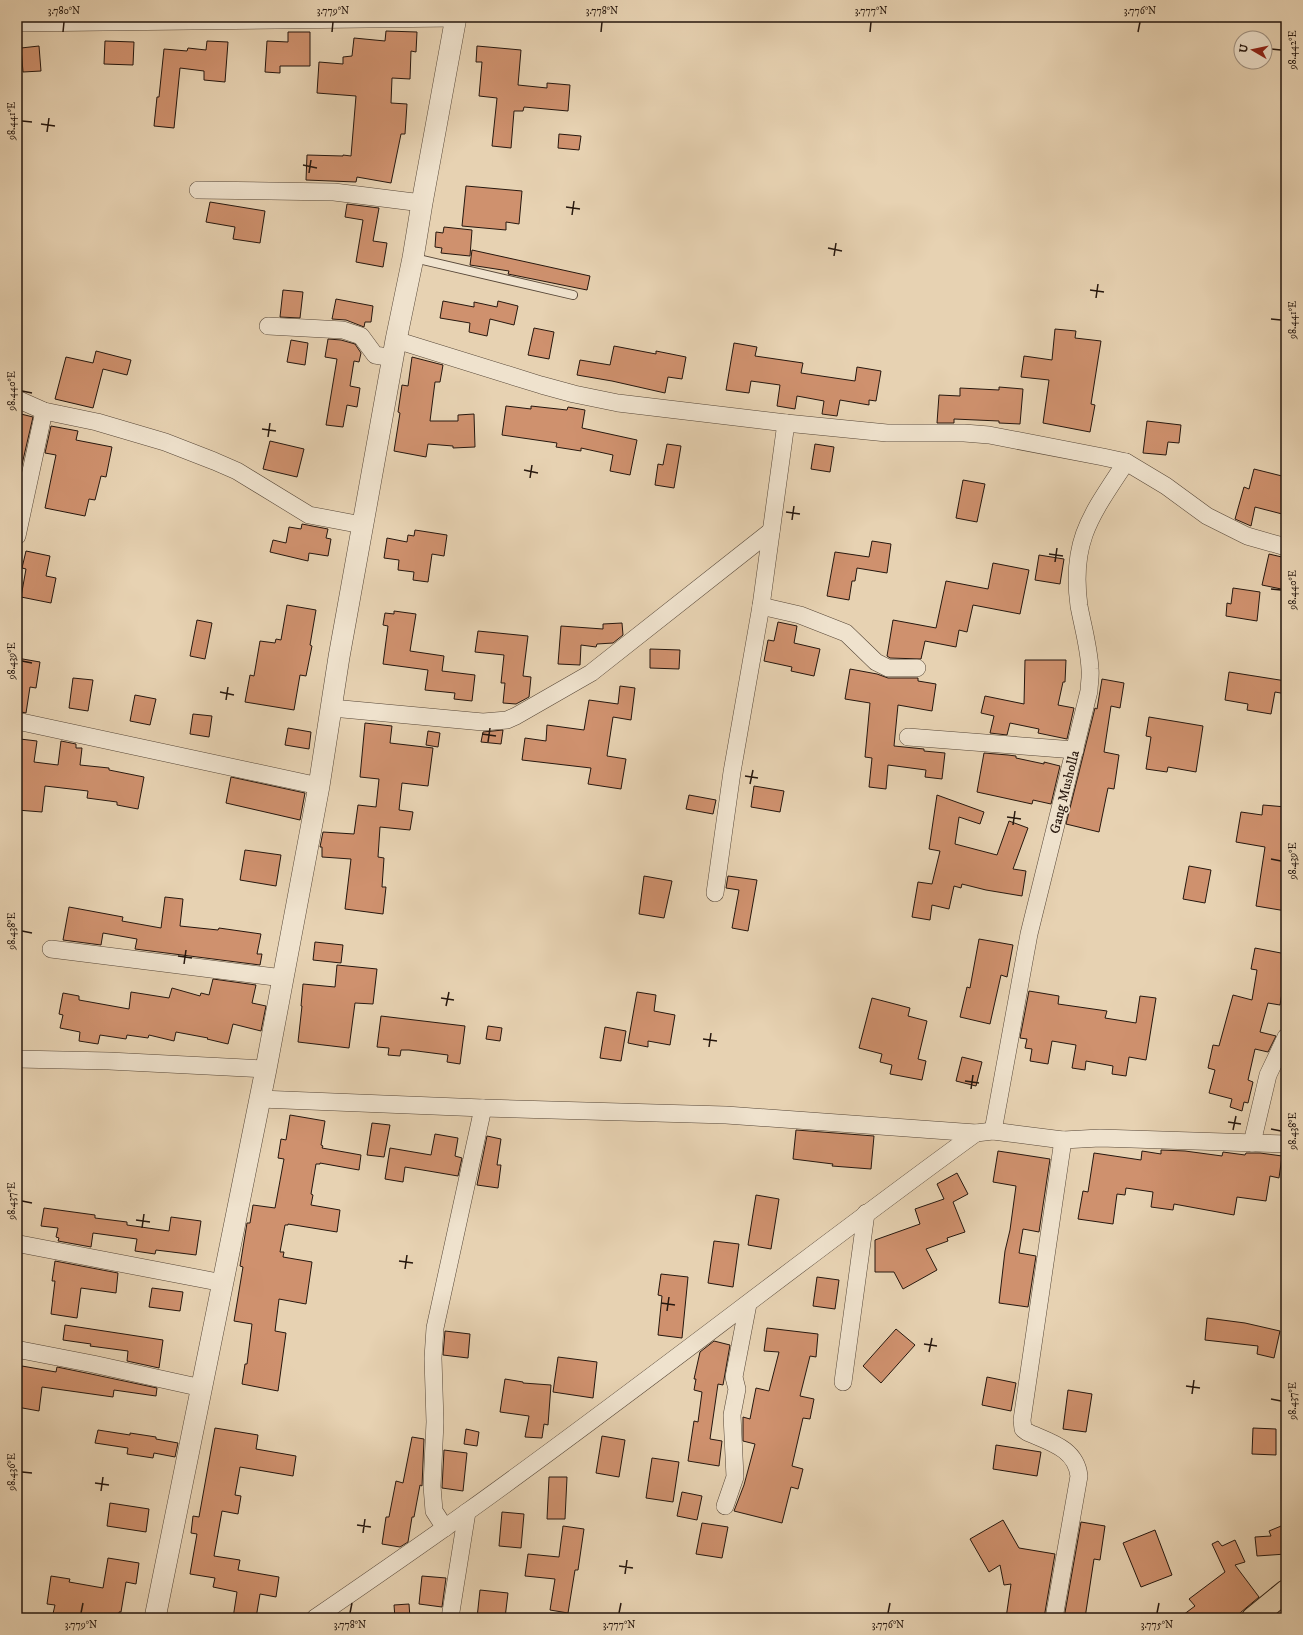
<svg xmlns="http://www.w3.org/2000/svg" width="1303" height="1635" viewBox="0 0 1303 1635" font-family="'IM FELL DW Pica',serif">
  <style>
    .building { fill: #cf916e; stroke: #26170e }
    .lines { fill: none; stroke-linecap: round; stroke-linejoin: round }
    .service-casing { stroke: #564637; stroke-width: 10 }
    .minor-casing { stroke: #564637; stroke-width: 18 }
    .tertiary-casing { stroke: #564637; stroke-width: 22 }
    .trunk-casing { stroke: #26170e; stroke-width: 24 }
    .service { stroke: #efe2cd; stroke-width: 8 }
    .minor { stroke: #efe2cd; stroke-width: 17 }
    .tertiary { stroke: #efe2cd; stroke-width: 21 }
    .trunk { stroke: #e7d2b2; stroke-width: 22 }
    .ticks { fill: none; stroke: #26170e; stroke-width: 1.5 }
    .labels { text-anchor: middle; stroke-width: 3.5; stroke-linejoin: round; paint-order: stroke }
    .street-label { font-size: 14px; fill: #26170e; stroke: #efe2cd }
    .neatline { fill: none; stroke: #26170e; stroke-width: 1.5 }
    .ticks-label { font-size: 10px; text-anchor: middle; fill: #26170e }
  </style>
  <rect width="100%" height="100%" fill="#e7d2b2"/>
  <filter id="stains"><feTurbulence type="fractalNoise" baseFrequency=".005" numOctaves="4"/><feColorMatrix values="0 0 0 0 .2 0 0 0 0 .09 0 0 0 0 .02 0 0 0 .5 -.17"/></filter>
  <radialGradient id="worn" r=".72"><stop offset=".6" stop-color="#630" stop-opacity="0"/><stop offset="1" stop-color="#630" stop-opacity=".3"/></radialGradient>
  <g class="building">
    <path d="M386,31L417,32L416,52L411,51L410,79L392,78L391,103L407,104L405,134H401L391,183L357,177L356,182L306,180L307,155L343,156V155L351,156L356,96L317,93L319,62L343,64V57L352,56L354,38L385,41Z"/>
    <path d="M288,32H310V66H280V73L265,72L267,41L288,42Z"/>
    <path d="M105,41L134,42L133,65L104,64Z"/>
    <path d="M207,41L228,42L225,82L204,80V71L180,68L174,128L154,126L157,97H159L164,49L187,51L188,48L206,50Z"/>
    <path d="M39,46L41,71L23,72L21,48Z"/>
    <path d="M477,46L521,50L518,85L547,88V83L570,85L568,111L524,107L523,111H514L511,148L492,146L497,98L479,96L482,62H476Z"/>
    <path d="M559,134L581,136L579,150L558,148Z"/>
    <path d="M466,186L522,191L519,224L506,222V230L462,226Z"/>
    <path d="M210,202L265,211L260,243L233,239L235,227L206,222Z"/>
    <path d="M347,204L379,208L373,241L387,243L383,267L356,262L363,220L345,217Z"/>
    <path d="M444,227L472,230L470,256L441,253L442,248L435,247L436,232L443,233Z"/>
    <path d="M472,250L590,276L587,290L508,274L509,271L470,265Z"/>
    <path d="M283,290L303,292L300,318L280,317Z"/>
    <path d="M336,299L373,306L371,322H365L364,327L346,320L332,319Z"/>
    <path d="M443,301L474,307V302L497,307L498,301L518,306L514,325L490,319L487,336L469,332L470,323L440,318Z"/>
    <path d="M534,328L554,332L549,359L528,355Z"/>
    <path d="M1055,329L1076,331L1075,338L1101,341L1091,404L1095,405L1090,432L1043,423L1049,380L1021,377L1024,356L1052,360Z"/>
    <path d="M328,339L341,340L355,344L361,353L359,362L354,361L350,386L360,388L357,407L347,405L343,427L326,425L337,359L325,357Z"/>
    <path d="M291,340L308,343L305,365L287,362Z"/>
    <path d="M734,343L757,347L755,356L803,363L801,373L855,381L857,367L881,371L876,401L869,400V405L840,400L837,416L822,414L824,401L797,396L795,409L777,406L780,385L751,381L749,393L726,390Z"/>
    <path d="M614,346L656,354V351L686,357L682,379L668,377L665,393L612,381L577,375L580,360L610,365Z"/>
    <path d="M96,351L131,360L127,375L103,369L93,408L55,399L66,357L93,363Z"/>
    <path d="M412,357L443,365L440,382H435L430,421H458V415L474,414L475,447L453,448V446L428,444L426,457L394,451L400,413L398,412L402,385L408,386Z"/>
    <path d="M999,387L1023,389L1020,424L999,423V421L954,419V423H937L939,395L960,396V388L999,390Z"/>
    <path d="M506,406L531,409V406L567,410L568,407L585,410L582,428L637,440L630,475L610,471L613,455L581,448V451L556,447L557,443L502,435Z"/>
    <path d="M17,413L33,417L20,473H17Z"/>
    <path d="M1147,421L1181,425L1179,443L1168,442L1166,455L1143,453Z"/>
    <path d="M51,426L78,431L76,440L112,447L106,477L101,476L95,500L89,499L85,516L45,508L56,455L45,453Z"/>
    <path d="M270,441L304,449L297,477L263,469Z"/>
    <path d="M667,444L681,446L674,488L655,485L658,464L663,465Z"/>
    <path d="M815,444L834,447L830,472L811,469Z"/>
    <path d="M1254,469L1286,477V515L1255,507L1251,526L1235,519L1244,487L1249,489Z"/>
    <path d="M963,480L985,484L977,522L956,518Z"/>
    <path d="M302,524L328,529L326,538L331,539L328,556L309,553L308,561L270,552L273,540L286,543L289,527L301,529Z"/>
    <path d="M415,530L447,535L444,556L432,554L428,582L413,580L414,572L398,570L399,560L384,558L387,538L407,542L408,535L414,536Z"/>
    <path d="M872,541L891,544L887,573L857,568L855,581H852L849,600L827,596L835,552L869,557Z"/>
    <path d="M26,551L50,556L46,576L56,578L51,603L21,597L26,569L22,568Z"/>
    <path d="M1269,554L1286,558V590L1262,585Z"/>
    <path d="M1039,555L1064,559L1060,584L1035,580Z"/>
    <path d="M993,563L1029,570L1020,614L973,605L967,632L959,630L956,647L925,641L921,659L890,658L887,656L893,620L936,628L946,581L988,589Z"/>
    <path d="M1233,588L1260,592L1257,621L1226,616L1227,603L1231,604Z"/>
    <path d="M287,605L316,610L310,645L312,646L306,676L300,675L294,710L245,702L250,675L254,676L260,641L275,643L276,639L281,640Z"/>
    <path d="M394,611L416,614L410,651L444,656L442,671L475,675L472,701L454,699L455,693L425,690L428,670L383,664L388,626L383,625L385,613L394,614Z"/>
    <path d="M197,620L212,623L205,659L190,656Z"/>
    <path d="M778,622L797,626L794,643L820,649L814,676L791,671L792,667L764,661L768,640L774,641Z"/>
    <path d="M622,623L623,635L613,643L597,644L596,647L581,645L580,665L558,664L561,626L603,629V624Z"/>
    <path d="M478,631L528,636L523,676L531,677L529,697L516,704L503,703L505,683H501L504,655L475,652Z"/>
    <path d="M650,649L680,650L679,669L650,668Z"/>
    <path d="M17,658L40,662L36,688L30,687L26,713L17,711Z"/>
    <path d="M1025,660H1066L1065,682H1063L1058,705L1074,708L1067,739L1038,733L1039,729L1010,723L1007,735L990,733L994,716L981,713L985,696L1024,704Z"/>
    <path d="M850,669L877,674L888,678H918V681L936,684L932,711L898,705L894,746L924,749V751L945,753L942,779L925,777L926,770L888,765L886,789L869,787L872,758L865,757L870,703L845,699Z"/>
    <path d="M1229,672L1286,681V694L1275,692L1271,714L1247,710L1248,704L1225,700Z"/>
    <path d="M73,678L93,680L88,711L69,708Z"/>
    <path d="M1102,679L1124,683L1120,708L1111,706L1104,752L1119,755L1114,789L1108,788L1099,832L1066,824L1095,708L1097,709Z"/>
    <path d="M620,686L635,688L631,720L613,717L607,756L626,759L621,789L588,784L591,768L522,760L525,738L546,741L547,725L584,730L589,700L618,704Z"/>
    <path d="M135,695L156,699L150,725L130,721Z"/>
    <path d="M193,714L212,716L209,737L190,734Z"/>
    <path d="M1149,717L1203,726L1196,772L1168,767L1167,772L1146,769L1151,737L1146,736Z"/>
    <path d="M365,723L392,726L390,743L433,748L428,786L402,783L399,810L413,812L410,830L380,827L378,857L384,858L382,887H386L383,914L345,909L351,859L322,857V847H320L323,832L354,834L358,805L376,807L379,779L360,777Z"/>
    <path d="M288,728L311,732L309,749L285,745Z"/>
    <path d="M503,730L501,744L481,742L483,732Z"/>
    <path d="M428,731L440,733L438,747L426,745Z"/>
    <path d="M20,739L37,741L34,762L58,765L61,741L76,744V748H82L80,765L109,768V770L144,777L138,809L117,805V802L87,798L88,791L45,786L42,812L17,810V771Z"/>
    <path d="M984,753L1008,755L1016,756V758L1044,764V762L1060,766L1051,804L1033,800L1032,804L977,792Z"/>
    <path d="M231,777L305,793L300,820L226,803Z"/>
    <path d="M754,786L784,791L780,812L751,807Z"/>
    <path d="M689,795L716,800L713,814L686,809Z"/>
    <path d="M937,795L984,812L980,824L959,817L955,844L997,855L1009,821L1028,828L1013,869L1026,871L1022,896L986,890L962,884L961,888L954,886L949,909L932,905L930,920L912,917L918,882L932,884L940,851L929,849Z"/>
    <path d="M1263,805L1286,807V911L1256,906L1265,847L1236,842L1241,812L1262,815Z"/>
    <path d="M245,850L281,855L276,886L240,880Z"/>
    <path d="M1189,866L1211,870L1205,903L1183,899Z"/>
    <path d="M644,876L672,881L664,918L639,914Z"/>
    <path d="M728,876L757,880L748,931L732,928L739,890L726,888Z"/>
    <path d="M165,897L183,899L180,926L218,930L219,928L261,934L257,954H262L260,965L135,949L137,939L103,933L101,945L63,940L69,907L123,917L122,921L161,928Z"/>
    <path d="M979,939L1013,945L1007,977L1001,975L990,1024L960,1017L967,987L970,988Z"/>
    <path d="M315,942L343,945L341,963L313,960Z"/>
    <path d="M1255,948L1286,954V969L1280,1005L1268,1003L1260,1032L1276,1036L1268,1052L1255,1049L1248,1080L1253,1082L1248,1103L1244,1102L1242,1111L1230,1107L1232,1099L1209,1093L1215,1070L1208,1068L1213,1045L1219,1046L1233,995L1252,1000L1257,970L1251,969Z"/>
    <path d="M337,965L377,969L373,1004L355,1003L349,1048L298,1042L302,1006H301L303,984L335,987Z"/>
    <path d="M213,979L256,985L252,1003L266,1006L261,1031L233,1024L228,1044L207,1039L208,1038L176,1032L174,1041L149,1035L148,1038L127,1035L126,1039L100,1035L98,1044L79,1041L80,1032L60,1028L63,1015L59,1014L63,993L79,996V1000L129,1009L131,992L169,998L172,988L200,996L201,993L209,995Z"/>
    <path d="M1029,991L1059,996L1058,1004L1107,1011L1105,1018L1136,1023L1140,996L1156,998L1146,1060L1129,1057L1126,1076L1112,1074L1113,1066L1086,1061L1085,1070L1072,1068L1076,1045L1052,1041L1048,1064L1030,1061L1032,1049L1025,1048L1027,1039L1020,1038Z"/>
    <path d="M637,992L656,995L654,1011L675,1015L670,1045L648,1041V1047L628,1043Z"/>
    <path d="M872,998L910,1008L908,1016L927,1021L918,1059L926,1061L922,1080L890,1074L892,1065L880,1062L882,1054L859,1048Z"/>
    <path d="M381,1016L465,1026L460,1064L447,1062L448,1055L409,1050H401L400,1056L388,1055L389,1048L377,1047Z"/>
    <path d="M488,1026L502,1028L500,1041L486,1039Z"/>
    <path d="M605,1027L626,1031L621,1061L600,1058Z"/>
    <path d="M962,1057L982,1062L976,1086L956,1081Z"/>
    <path d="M290,1115L325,1121L321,1145L323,1146L322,1148L361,1155L359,1170L320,1163V1164H316L311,1194L313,1195L311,1205L340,1210L337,1232L288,1224V1225H285L280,1252H284L283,1257L312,1262L306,1304L279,1299L275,1331L286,1333L278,1391L242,1384L245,1364H247L252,1324L234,1321L243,1267L240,1266L247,1223H250L253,1205L275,1208L284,1159L278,1158L281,1139L286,1140Z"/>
    <path d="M372,1123L390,1125L384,1157L367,1155Z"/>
    <path d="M796,1130L874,1136L871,1169L832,1166L833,1164L793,1159Z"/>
    <path d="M435,1134L458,1138L455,1156L462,1158L458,1176L405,1167L403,1182L385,1179L390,1148L431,1155Z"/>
    <path d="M487,1136L501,1139L497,1165H501L498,1188L477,1185Z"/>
    <path d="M1161,1150L1185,1151L1222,1156L1223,1152L1245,1155L1246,1153H1260L1282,1156L1279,1178L1270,1176L1266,1201L1237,1197L1234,1215L1174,1204L1173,1210L1151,1207L1153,1192L1126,1188L1125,1195L1117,1194L1113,1224L1078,1219L1083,1191L1088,1192L1094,1153L1141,1160L1142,1151L1161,1154Z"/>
    <path d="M998,1151L1050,1159L1039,1232L1023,1229L1019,1253L1036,1256L1028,1307L999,1303L1005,1251L1010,1230L1016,1186L993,1182Z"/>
    <path d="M957,1173L968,1194L953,1202L965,1232L947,1238L948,1241L926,1249L937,1270L903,1289L894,1272H875V1240L920,1224L915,1209L944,1199L937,1184Z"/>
    <path d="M756,1195L779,1199L771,1249L748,1245Z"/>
    <path d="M44,1208L95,1215V1218L127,1222V1225L169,1231L171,1217L201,1221L196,1255L156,1250L155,1254L135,1251L137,1239L93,1233L91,1247L58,1241L59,1238L56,1237L58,1228L41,1226Z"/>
    <path d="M714,1241L739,1244L733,1287L708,1283Z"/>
    <path d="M55,1261L118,1273L116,1293L81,1288L77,1318L51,1314L55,1281H52Z"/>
    <path d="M661,1274L688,1277L682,1338L658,1335L662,1296L658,1295Z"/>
    <path d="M817,1277L839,1280L835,1309L813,1306Z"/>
    <path d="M152,1288L183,1292L180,1311L149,1307Z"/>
    <path d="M1207,1318L1245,1323L1280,1331L1274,1358L1257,1354L1258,1346L1205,1340Z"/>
    <path d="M65,1325L163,1340L159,1368L127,1361L128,1351L90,1346L91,1344L63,1340Z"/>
    <path d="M767,1328L818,1334L816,1357L810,1356L800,1396L814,1399L810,1419L803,1418L792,1466L803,1469L798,1489L791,1487L782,1523L734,1511L744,1485L755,1444L743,1441V1417L750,1419L756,1388L769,1391L779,1352L764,1351Z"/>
    <path d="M896,1329L915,1345L881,1383L863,1366Z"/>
    <path d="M445,1331L470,1334L468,1358L443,1355Z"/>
    <path d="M714,1341L730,1345L723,1385L718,1384L710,1439L722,1441L719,1466L688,1461L694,1421L698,1422L702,1392L694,1390L696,1379H694L700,1352Z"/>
    <path d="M558,1357L597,1362L593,1398L553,1392Z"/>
    <path d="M22,1366L56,1372L57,1367L91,1374L157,1388L156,1396L114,1390L113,1397L42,1387L39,1411L17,1407V1397Z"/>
    <path d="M987,1377L1016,1383L1011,1411L982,1405Z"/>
    <path d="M505,1379L523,1382V1383L551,1385L548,1425L544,1424L542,1438L525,1437L529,1416L500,1412Z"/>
    <path d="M1068,1390L1092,1394L1086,1432L1063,1429Z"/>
    <path d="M215,1428L258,1435L256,1449L296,1456L293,1476L240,1467L235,1495L241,1496L238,1514L222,1511L214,1556L240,1560L238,1570L279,1577L276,1597L260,1594L256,1618H233L237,1592L213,1587L215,1578L190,1574L197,1534L191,1533L193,1516L199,1517Z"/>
    <path d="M1253,1428L1276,1429V1455L1252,1454Z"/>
    <path d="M466,1429L479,1432L477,1446L464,1444Z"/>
    <path d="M98,1430L130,1435V1433L156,1437V1439L178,1443L175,1457L154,1453L153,1458L127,1454L128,1448L95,1443Z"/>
    <path d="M602,1436L625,1440L619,1477L596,1473Z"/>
    <path d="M412,1437L424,1439L422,1486L420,1485L414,1517H412L408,1542L400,1547L382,1544L386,1517H389L396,1481L403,1483Z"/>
    <path d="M996,1445L1041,1452L1037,1476L993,1469Z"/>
    <path d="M444,1450L467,1453L463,1491L442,1488Z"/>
    <path d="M652,1458L679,1462L673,1502L646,1498Z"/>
    <path d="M549,1477H567L565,1519H547Z"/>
    <path d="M682,1492L702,1496L697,1520L677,1516Z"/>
    <path d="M110,1503L149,1509L146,1532L107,1526Z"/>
    <path d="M502,1512L524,1514L521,1548L499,1546Z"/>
    <path d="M1003,1520L1019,1548L1055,1554L1044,1618H1006L1011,1584L1004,1585L1000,1565L989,1572L970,1539Z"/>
    <path d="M1081,1522L1105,1526L1100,1560L1094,1559L1085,1618H1064Z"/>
    <path d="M702,1523L728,1527L722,1558L696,1554Z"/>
    <path d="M1286,1524V1554L1257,1556L1255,1537L1271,1536L1269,1531Z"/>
    <path d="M563,1526L584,1529L578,1570H575L568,1613L550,1610L555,1579L525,1576L528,1554L559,1557Z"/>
    <path d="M1155,1530L1172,1575L1141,1587L1123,1543Z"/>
    <path d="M1235,1540L1245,1562L1235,1565L1259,1597L1234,1618H1179L1195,1606L1189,1599L1225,1572L1212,1544L1218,1541L1222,1546Z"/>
    <path d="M108,1558L139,1563L136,1584L126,1582L121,1612H119L118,1618H52L55,1605L47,1604L51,1576L70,1579L69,1582L103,1588Z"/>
    <path d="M422,1576L446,1578L442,1607L419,1604Z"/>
    <path d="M480,1590L508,1593L505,1618H477Z"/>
    <path d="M409,1604L410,1618H395L394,1605Z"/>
  </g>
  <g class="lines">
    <g class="service-casing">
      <path id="service" d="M414,258L573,295"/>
    </g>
    <g class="minor-casing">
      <g id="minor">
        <path d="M17,23L456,18"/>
        <path d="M198,190L334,192L422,203"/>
        <path d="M268,326L343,330L361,336L375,355L393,358"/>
        <path d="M396,340L541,385L574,394L618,403L786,423L887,433H964L989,435L1103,457L1126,462L1166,486L1207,516L1247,536L1286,547"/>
        <path d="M17,399L44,411L97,422L165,442L214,461L237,471L309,515L362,525"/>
        <path d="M17,536L44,411"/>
        <path d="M761,606L800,615L846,633L876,662L888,668H917"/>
        <path d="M332,708L483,722L507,720L516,716L591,673L771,531"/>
        <path d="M17,721L319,786"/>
        <path d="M908,737L1075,750"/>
        <path d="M715,893L732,772L761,606L786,423"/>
        <path d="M51,949L283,978"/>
        <path d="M17,1059L109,1061L266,1069"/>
        <path d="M260,1099L483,1108L726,1115L976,1133L993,1131L1063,1140L1100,1138L1286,1144"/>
        <path d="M993,1131L1029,934L1089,691C1089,684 1091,676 1090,669C1089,648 1083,627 1079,606C1070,540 1092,514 1126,462"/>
        <path d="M1252,1143L1268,1075L1286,1037"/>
        <path d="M20,1244L223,1283"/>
        <path d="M21,1350L93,1364L202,1388"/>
        <path d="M843,1382L866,1213"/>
        <path d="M725,1506L735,1477L732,1415L737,1389L734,1377L748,1304"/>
        <path d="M445,1528L434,1511L432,1486L435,1422L433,1358L435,1328L483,1108"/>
        <path d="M315,1618C366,1583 417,1548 467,1512C639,1389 805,1257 976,1133"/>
        <path d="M450,1618L467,1512"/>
        <path d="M1054,1618L1079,1476C1076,1448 1049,1442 1027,1432L1023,1429L1022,1420L1063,1140"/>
      </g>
    </g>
    <g class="tertiary-casing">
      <path id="tertiary" d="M155,1618L266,1069L319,786L339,657L396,340L413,258L422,203L456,17"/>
    </g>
    <g class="trunk-casing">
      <path id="trunk" d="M1253,1618L1286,1591"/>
    </g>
    <use href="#service" class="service"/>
    <use href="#minor" class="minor"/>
    <use href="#tertiary" class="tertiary"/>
    <use href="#trunk" class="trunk"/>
  </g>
  <path class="ticks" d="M63,32L64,22M332,32L333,22M601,32L602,22M870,32L871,22M1138,32L1140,22M1271,49L1281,50M22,121L32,122M41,124L55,126M47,132L49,118M303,165L317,168M309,173L311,160M566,207L580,209M572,215L574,201M828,248L842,251M834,256L836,243M1090,290L1104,292M1096,298L1098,284M1271,319L1281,320M22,391L32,393M262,429L276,431M268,437L270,423M524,470L538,473M530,478L532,465M786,512L800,514M792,520L794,506M1049,554L1063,556M1055,562L1057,548M1271,589L1281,590M22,661L32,663M220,692L234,695M226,700L228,687M482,734L496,736M488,742L490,728M745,776L758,778M750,784L753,770M1007,817L1021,819M1013,825L1015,811M1271,859L1281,861M22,931L32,933M178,956L192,958M184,964L186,950M441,998L454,1000M446,1006L449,992M703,1039L717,1041M709,1047L711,1033M965,1081L979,1083M971,1089L973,1075M1228,1122L1241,1124M1271,1129L1281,1131M1233,1130L1236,1116M22,1201L32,1203M136,1220L150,1222M142,1228L144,1214M399,1261L413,1263M405,1269L407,1255M661,1303L675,1305M667,1311L669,1297M924,1344L937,1346M929,1352L932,1338M1186,1386L1200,1388M1192,1394L1194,1380M1271,1399L1281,1401M22,1472L32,1473M95,1483L109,1485M101,1491L103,1477M357,1525L371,1527M363,1533L365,1519M619,1566L633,1568M625,1574L627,1560M81,1613L83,1603M350,1613L352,1603M619,1613L621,1603M888,1613L890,1603M1157,1613L1159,1603"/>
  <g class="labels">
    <g class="street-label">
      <text transform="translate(1064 792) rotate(-76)" y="5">Gang Musholla</text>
    </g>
  </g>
  <rect width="1303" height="1635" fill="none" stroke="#e7d2b2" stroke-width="44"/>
  <g transform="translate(1253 50) rotate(279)"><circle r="19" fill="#efe2cd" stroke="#9f9181"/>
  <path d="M0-3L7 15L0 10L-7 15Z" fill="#8f2418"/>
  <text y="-6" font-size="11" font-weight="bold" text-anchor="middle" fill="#26170e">U</text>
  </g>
  <rect x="22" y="22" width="1259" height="1591" class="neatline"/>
  <g class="ticks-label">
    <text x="64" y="14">3.780°N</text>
    <text x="333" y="14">3.779°N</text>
    <text x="602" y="14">3.778°N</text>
    <text x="871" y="14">3.777°N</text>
    <text x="1140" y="14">3.776°N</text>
    <text transform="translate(1292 50) rotate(-90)" y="4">98.442°E</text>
    <text transform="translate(11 121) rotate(-90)" y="4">98.441°E</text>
    <text transform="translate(1292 320) rotate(-90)" y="4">98.441°E</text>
    <text transform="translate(11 391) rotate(-90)" y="4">98.440°E</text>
    <text transform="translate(1292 590) rotate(-90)" y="4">98.440°E</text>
    <text transform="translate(11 661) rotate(-90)" y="4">98.439°E</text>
    <text transform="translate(1292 861) rotate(-90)" y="4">98.439°E</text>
    <text transform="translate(11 931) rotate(-90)" y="4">98.438°E</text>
    <text transform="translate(1292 1131) rotate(-90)" y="4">98.438°E</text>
    <text transform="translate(11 1201) rotate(-90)" y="4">98.437°E</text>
    <text transform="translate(1292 1401) rotate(-90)" y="4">98.437°E</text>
    <text transform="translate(11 1472) rotate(-90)" y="4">98.436°E</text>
    <text x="81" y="1628">3.779°N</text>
    <text x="350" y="1628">3.778°N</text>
    <text x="619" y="1628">3.777°N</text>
    <text x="888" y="1628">3.776°N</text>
    <text x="1157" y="1628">3.775°N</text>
  </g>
  <rect width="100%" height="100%" filter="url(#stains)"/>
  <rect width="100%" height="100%" fill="url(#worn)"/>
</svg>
